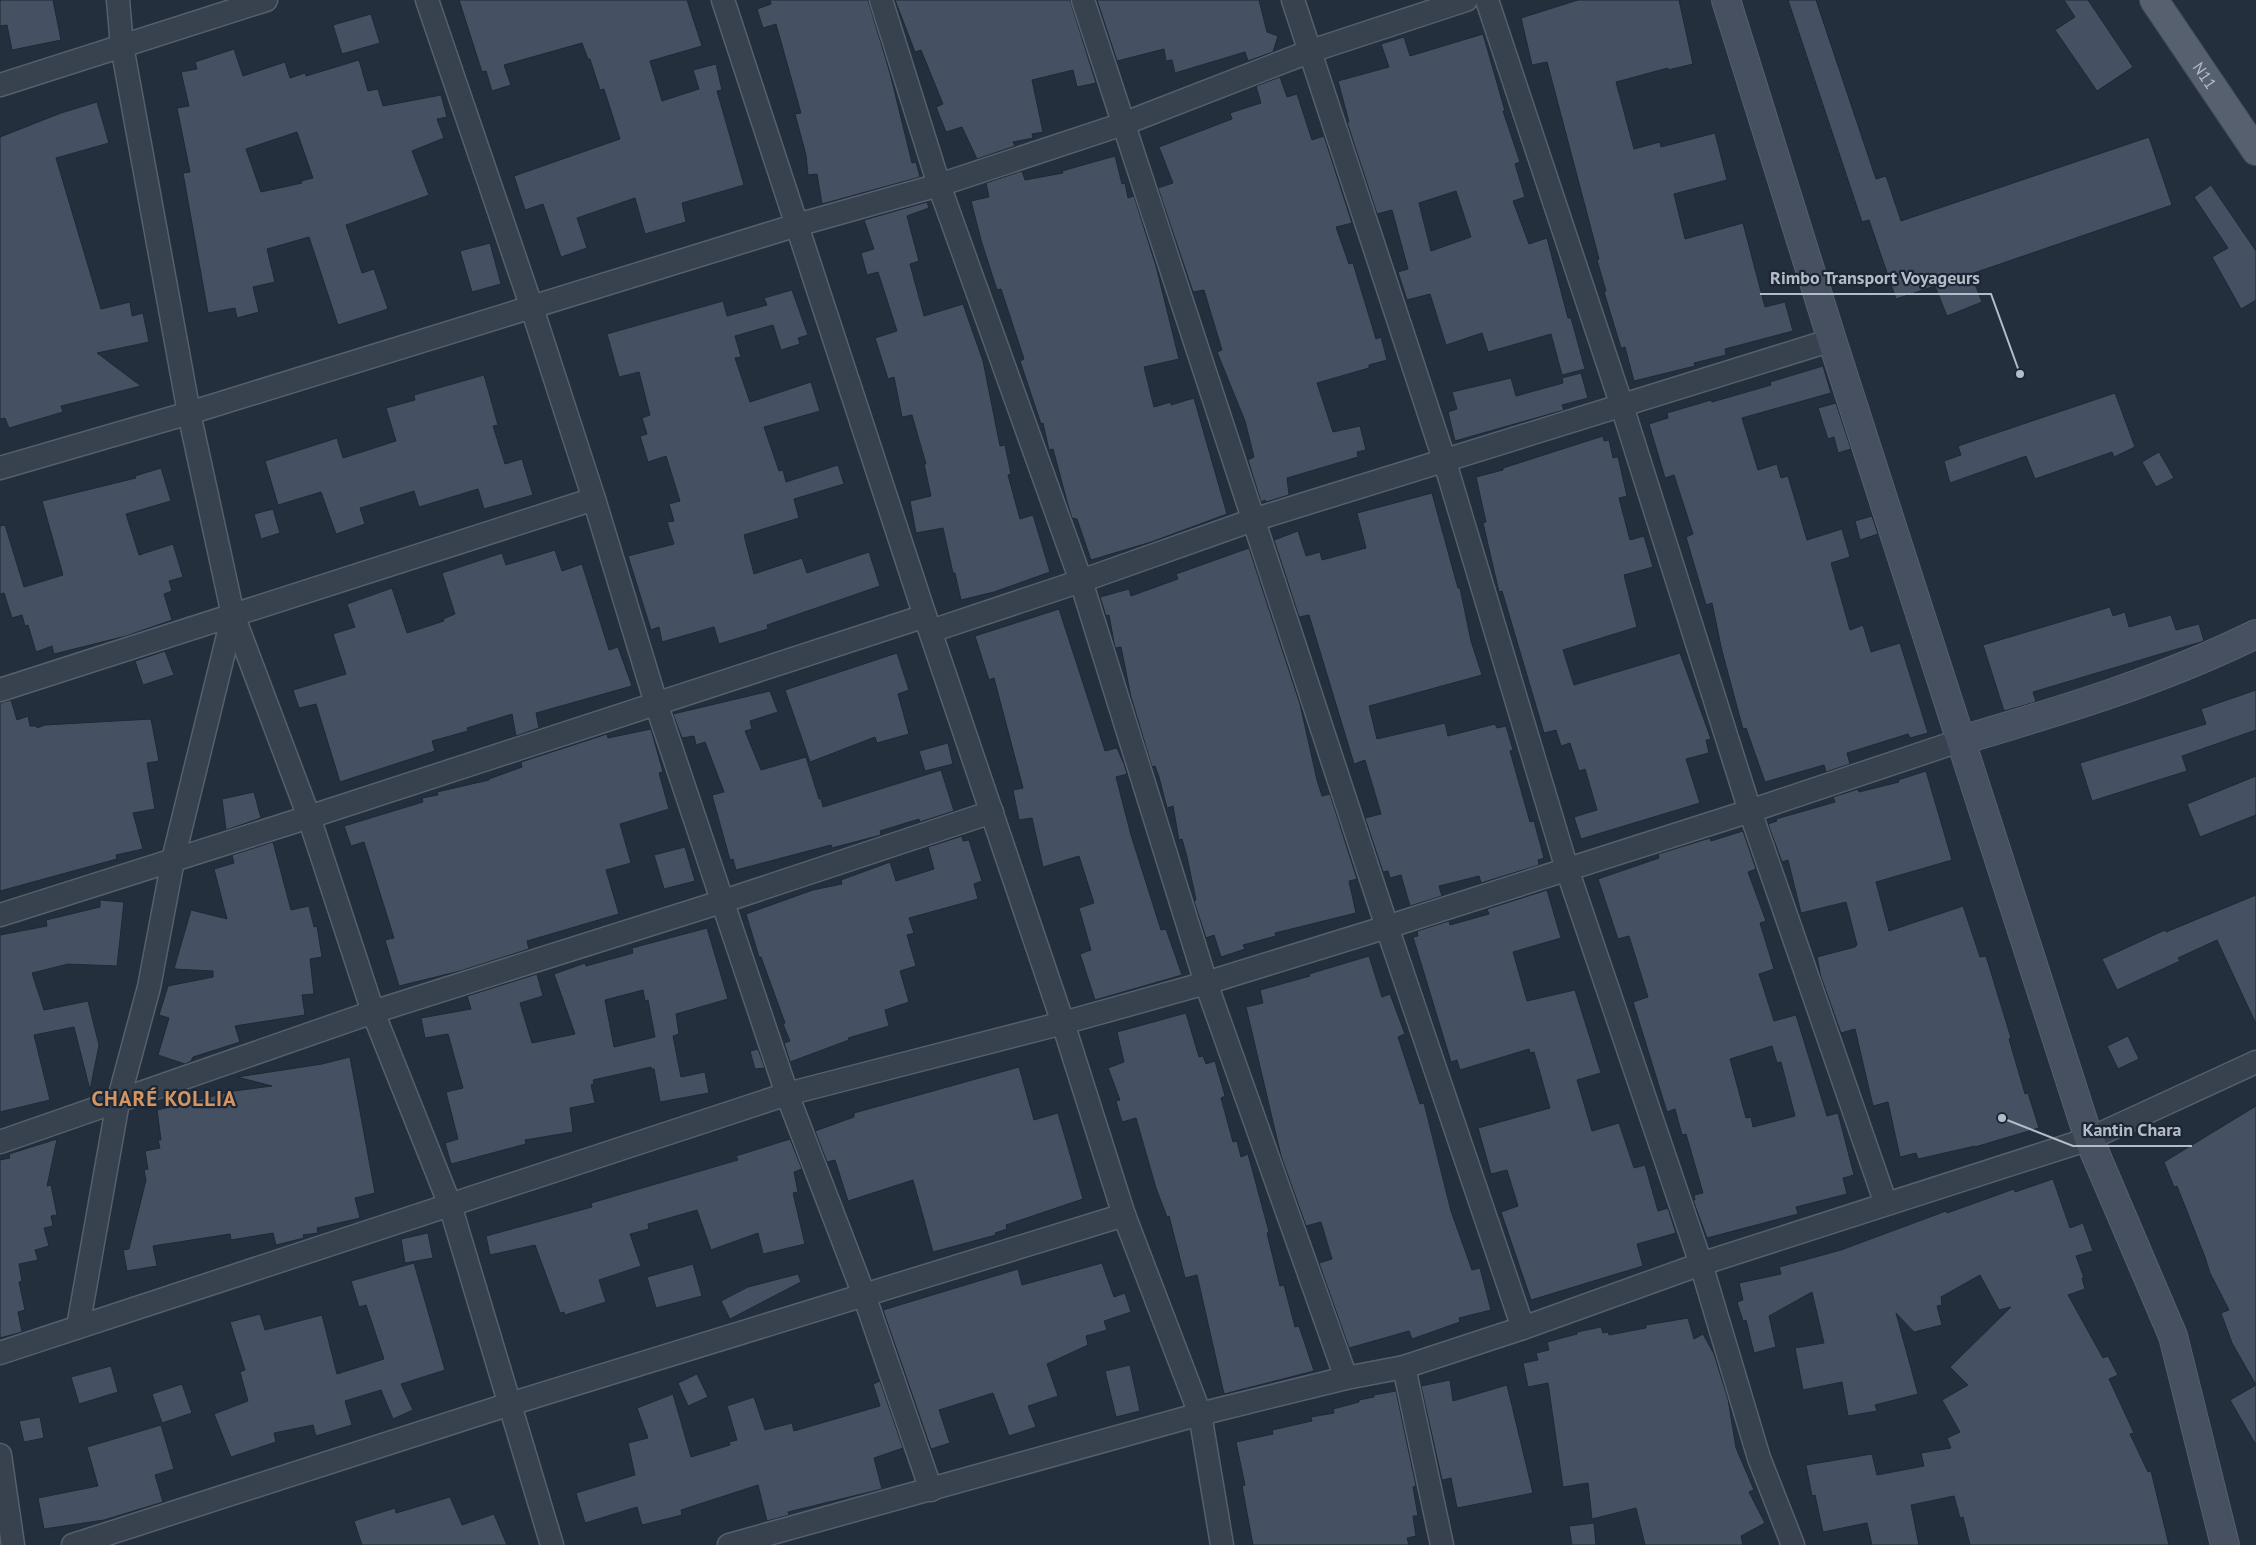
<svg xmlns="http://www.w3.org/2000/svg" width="2256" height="1545" viewBox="0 0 2256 1545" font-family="'PT Sans',sans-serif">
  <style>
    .building { fill: #455162; stroke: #1f2835; fill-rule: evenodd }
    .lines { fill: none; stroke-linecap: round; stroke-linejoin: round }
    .street-casing { stroke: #565f6c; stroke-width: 25 }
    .secondary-casing { stroke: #565f6c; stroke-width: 30 }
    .primary-casing { stroke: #414a57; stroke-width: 30 }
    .street { stroke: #38414e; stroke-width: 22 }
    .secondary { stroke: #465061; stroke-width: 28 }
    .primary { stroke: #56606e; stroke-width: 28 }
    .labels { text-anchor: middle; stroke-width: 4.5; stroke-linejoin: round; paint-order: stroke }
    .street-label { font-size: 16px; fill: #b4bcc9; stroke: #1d2633 }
    .district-label { font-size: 21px; font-weight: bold; letter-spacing: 1px; fill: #d59563; stroke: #1d2633 }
    .leader { fill: none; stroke: #b4bcc9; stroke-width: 2 }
    .callout-dot { fill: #b4bcc9; stroke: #1d2633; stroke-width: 2 }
    .callout-label { font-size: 18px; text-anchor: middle; font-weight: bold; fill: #b4bcc9; stroke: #1d2633; stroke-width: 4.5; stroke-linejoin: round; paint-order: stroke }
  </style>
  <rect width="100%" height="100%" fill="#242f3e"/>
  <g class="building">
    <path d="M0,0H53L61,40L12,50L7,25L0,26Z"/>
    <path d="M459,0H687L702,46L650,61L662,101L699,89L693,70L716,64L722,90L717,91L744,185L682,203L686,222L645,234L635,198L577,218L587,248L561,257L543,204L525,210L514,176L620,139L604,89L600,90L590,59H588L582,43L504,65L511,85L492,91L486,71L482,72Z"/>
    <path d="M770,0H868L890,73L912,163L916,162L920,177L822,204L817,174L808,175L806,155L795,114L801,113L776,24L763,28L757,9L771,4Z"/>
    <path d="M895,0H1070L1096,83L1077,87L1073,70L1032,80L1043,132L1032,134L1033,138L1013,142L1015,146L977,159L962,127L946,132L936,107L943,104L921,50L915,52Z"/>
    <path d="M1097,0H1259L1267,32L1278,36L1273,52L1248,61L1245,52L1175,73L1172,60L1166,61L1164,49L1117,61Z"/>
    <path d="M1578,0H1679L1693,64L1668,70V68L1616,82L1634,149L1660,142L1661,147L1715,133L1727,180L1674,194L1685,239L1743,223L1765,307L1785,302L1793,331L1725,349L1726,355L1694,363L1695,366L1634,381L1625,347L1621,348L1604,292L1606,291L1597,260L1599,259L1547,62L1532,65L1521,18Z"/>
    <path d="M1788,0H1816L1876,179L1886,176L1901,221L2149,137L2172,205L1971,274L1982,302L1947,316L1935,286L1896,299L1869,220L1862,222Z"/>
    <path d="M2064,0H2088L2133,67L2097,91L2055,30L2075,17Z"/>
    <path d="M371,14L380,43L342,54L333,25Z"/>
    <path d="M1483,34L1505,111H1503L1520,162L1515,164L1525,197L1513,201L1529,244L1547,238L1568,318H1571L1585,369L1562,375L1551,334L1488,352L1482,333L1446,345L1430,294L1407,300L1398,272L1408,269L1392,210L1377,214L1347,122H1349L1338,81L1389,67L1381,44L1404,37L1410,56ZM1456,191L1471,237L1431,251L1419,203Z"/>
    <path d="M234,49L243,76L285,62L290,78L305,73L306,76L359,60L368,91L378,89L383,106L441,95L447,117L437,119L444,138L412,151L429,195L346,225L362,273L374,269L388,309L338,325L309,237L267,249L275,282L253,287L259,312L237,318L235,308L208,313L183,173L190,172L177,108L189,106L181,72L197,69L195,62ZM297,132L313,178L301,181L302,183L261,192L246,149Z"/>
    <path d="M1280,77L1287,97L1297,94L1312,140L1324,136L1352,223L1336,227L1349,264L1353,263L1376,339L1381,337L1387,360L1369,365V368L1317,383L1333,432L1360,426L1366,450L1357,452L1358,457L1287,478L1289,495L1266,502L1265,500L1261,502L1248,460L1254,457L1245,421L1217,352L1222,350L1204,290L1193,292L1158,188L1173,183L1159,147L1232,119L1230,113L1261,103L1256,86Z"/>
    <path d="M97,102L109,143L56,158L101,309L130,302L132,316L143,313L149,342L97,353L141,386L61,406L63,412L9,428L5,418L0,419V137L61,113Z"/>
    <path d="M1115,156L1122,184L1125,183L1128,198L1134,196L1156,266L1179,359L1144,367L1154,407L1171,402V405L1194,398L1227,514L1151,542L1091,560L1077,519L1072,518L1068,505L1053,449L1049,450L1043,423L1041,424L1020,361L1024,359L1001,289L997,290L981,240L971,201L989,197L986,183L1022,171L1025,180L1063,173L1062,171Z"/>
    <path d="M2211,185L2256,251V300L2241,309L2212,257L2228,248L2194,197Z"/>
    <path d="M927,202L929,208L907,216L919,261L910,264L924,316L963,304L983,361L1000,446L1005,445L1011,474L1008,475L1020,519L1033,515L1050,572L994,592L961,600L955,573H953L943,528L916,533L910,501L931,496L924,464H926L912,415L902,417L894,377L888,379L875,338L897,331L878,272L867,275L861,253L874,249L864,220Z"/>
    <path d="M490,243L501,284L472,292L460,251Z"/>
    <path d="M792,290L808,335L798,338L800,344L781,350L773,325L735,336L741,357L735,358L750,402L811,382L820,411L764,427L779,471L783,470L786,482L838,465L844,484L794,499L799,518L744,535L754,574L802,558L807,573L869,552L880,586L767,625L768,629L719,644L714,627L662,642L659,627L651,630L628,556L674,544L667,522L674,521L669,504L680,501L666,456L648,462L640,436L647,434L642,418L650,415L639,372L619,377L607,334L723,301L727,316L767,305L764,298Z"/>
    <path d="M1823,366L1831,393L1742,418L1758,470L1777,464L1781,478L1788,476L1807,540L1842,529L1850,557L1831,563L1850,630L1863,625L1871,652L1900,643L1928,733L1910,738L1908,734L1847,753L1850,764L1826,772L1824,765L1765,782L1746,728L1743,729L1722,651L1712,603L1706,605L1686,537L1693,534L1674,475L1665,478L1649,424L1668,418L1667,413L1711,400L1712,402L1771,385L1770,382Z"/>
    <path d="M1581,373L1588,398L1562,405L1564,410L1455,441L1448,412L1457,409L1452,392L1511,378L1516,396L1563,383L1562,378Z"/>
    <path d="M484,375L498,425L493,426L505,464L522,459L533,495L484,509L478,489L419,507L414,491L360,508L365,524L336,534L321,492L278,505L265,461L337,438L343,458L396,441L386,408L415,400L414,395Z"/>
    <path d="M2115,393L2135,447L2114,457L2112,452L2035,479L2026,456L1950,483L1944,461L1961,455L1958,446Z"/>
    <path d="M1836,403L1851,449L1838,453L1834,437L1828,439L1818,408Z"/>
    <path d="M1603,436L1604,441L1609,440L1613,458L1618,457L1627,496L1619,498L1630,540L1644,536L1653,567L1624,575L1637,627L1563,650L1574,685L1680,653L1711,739L1706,740L1709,753L1686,759L1700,803L1581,839L1574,817L1597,810L1585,769L1579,771L1570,743L1561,746L1556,730L1544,733L1502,591L1499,592L1483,523L1486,522L1476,477L1503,470V468Z"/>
    <path d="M2159,452L2174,478L2156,487L2142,462Z"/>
    <path d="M161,468L171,501L126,514L139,555L173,544L183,577L169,581L172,591L164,594L172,620L126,636L54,654L52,646L36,652L28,625L25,626L22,615L12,618L4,593L0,594V526L5,525L24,587L63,575L42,501L136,478L135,476Z"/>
    <path d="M1432,493L1458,588H1460L1471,641L1482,675L1369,706L1377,739L1445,723L1448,736L1495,724L1497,728L1506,726L1513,750L1510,751L1530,822L1534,821L1544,858L1538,860L1539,865L1481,883L1479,876L1439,886L1442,896L1410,906L1401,875L1390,878L1388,871L1383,872L1365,818L1381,814L1365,760L1354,764L1309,615L1299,617L1274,540L1298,531L1306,556L1320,552L1322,560L1366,548L1357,513Z"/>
    <path d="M273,509L280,533L261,539L254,514Z"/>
    <path d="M1872,516L1878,534L1860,540L1855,521Z"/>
    <path d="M1249,548L1300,704L1317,780L1322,796L1330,794L1357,879L1349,881L1356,913L1275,933L1276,936L1243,945L1245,949L1221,957L1214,935L1206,938L1194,901L1196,900L1187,857L1182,839L1179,840L1173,806L1167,808L1159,777L1155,766L1152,767L1131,697L1121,647L1115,648L1109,615L1106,616L1100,597L1129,589L1131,596L1178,579L1176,574Z"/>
    <path d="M555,550L562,571L582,564L609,650L618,647L632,686L536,713L539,728L516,736L512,714L467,728L468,731L432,741L435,751L340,782L316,704L299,708L293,690L346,674L333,634L355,627L347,604L392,588L407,633L444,621L443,619L455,614L442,573L502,553L506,565Z"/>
    <path d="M2110,607L2113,616L2125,612L2129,627L2171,615L2176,630L2199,624L2204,641L2033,692L2036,702L2004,711L1983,645Z"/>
    <path d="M1059,609L1105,751L1117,748L1124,764L1127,774L1116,777L1131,835L1161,930L1166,929L1182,975L1095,1000L1080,954L1091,950L1079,908L1094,903L1079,856L1043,867L1032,818L1019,820L1013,790L1023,788L994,678L989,680L975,636Z"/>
    <path d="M165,651L174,675L143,685L135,661Z"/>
    <path d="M897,653L909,690L898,694L909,734L877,743L875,737L810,762L785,690Z"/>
    <path d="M2256,690V730L2182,756L2187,771L2092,801L2080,763L2206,724L2201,709Z"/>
    <path d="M770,691L778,712L750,721L752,729L745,731L761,770L806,757L819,799H821L823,807L941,770L954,811L920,822L919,819L880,831L881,835L832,848L831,845L736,870L733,859L730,860L712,795L724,792L705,742L696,745L694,736L682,738L673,714Z"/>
    <path d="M11,700L17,720L28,716L30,726H36L37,728L45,725L151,719L159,761L147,763L155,809L133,813L143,849L116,855L117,859L0,891V703Z"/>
    <path d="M651,729L663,772L659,773L669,809L620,824L631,863L606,870L619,914L527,941L529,949L460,971L399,986L385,940L394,938L364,842L351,846L344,826L423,802L422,798L438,795L437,792L489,780V779L522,767L521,762L607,734L608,738Z"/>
    <path d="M948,743L953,764L925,771L919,751Z"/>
    <path d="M1926,771L1952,860L1876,882L1889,931L1963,906L1980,957L1986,956L2011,1038L2009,1039L2025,1094L2028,1093L2039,1128L1975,1147V1146L1918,1159L1916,1153L1900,1157L1888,1102L1873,1106L1855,1029L1841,1033L1821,977L1817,957L1855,947L1857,945L1846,902L1801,913L1788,860L1782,862L1768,824L1777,821L1776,819L1835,802L1833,797L1858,789L1859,792L1899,782L1898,780Z"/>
    <path d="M2256,776V815L2200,837L2187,804Z"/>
    <path d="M254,792L261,818L226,830L222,799Z"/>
    <path d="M1743,831L1756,869L1748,872L1766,921L1760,923L1774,969L1759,974L1774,1021L1796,1015L1827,1116L1838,1113L1854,1175L1843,1178L1847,1194L1796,1207L1798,1214L1707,1238L1693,1200H1695L1694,1195L1703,1193L1686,1134L1682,1135L1675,1109L1667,1112L1633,1002L1648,997L1629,936L1618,939L1598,879L1659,858L1658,854L1710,838L1711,841ZM1772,1046L1777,1063L1781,1062L1795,1116L1753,1127L1751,1117L1746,1118L1730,1059Z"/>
    <path d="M962,836L963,841L969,840L982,881L974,884L978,899L909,918L914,933L907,935L916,966L900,971L909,1002L885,1010L889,1026L848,1038L849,1040L790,1062L784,1043L790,1041L783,1024L785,1023L761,957H759L746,914L813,890L842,884L841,880L890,862L896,881L934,869L928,847Z"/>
    <path d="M273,842L291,910L309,906L314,927L317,926L322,957L310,959L314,994L302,995L305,1015L235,1026L240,1042L193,1057L191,1061L185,1064L158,1055L169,1018L159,1015L168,986L213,977V971L174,969L191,910L227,919L214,869L234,863L232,855Z"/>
    <path d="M685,847L695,881L664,889L654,855Z"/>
    <path d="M1547,890L1561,938L1513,952L1527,1001L1575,990L1601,1073L1577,1080L1592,1131L1619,1123L1634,1168L1645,1165L1658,1211L1668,1208L1676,1233L1637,1244L1643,1266L1531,1300L1501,1212L1518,1206L1507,1170L1491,1174L1478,1128L1550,1108L1534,1052L1530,1053L1529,1049L1460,1070L1457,1060L1451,1062L1413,937L1418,936L1417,931L1449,921L1450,925L1489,914L1487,909Z"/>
    <path d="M2256,895V1024L2217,940L2178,958L2180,961L2117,990L2102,959L2165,930L2166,932Z"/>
    <path d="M100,900L124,902L117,966L68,964L32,973L44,1010L88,1001L99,1045L90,1090L74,1027L34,1035L50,1100L0,1112V935L47,926L46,920L100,907Z"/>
    <path d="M707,928L728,999L676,1014L679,1034L673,1036L681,1077L705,1072L709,1093L660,1102L654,1069H651V1067L593,1080L594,1084L591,1085L595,1103L570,1108L573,1132L525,1140L526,1144L451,1164L445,1143L458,1139L446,1092L463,1088L448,1034L425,1038L421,1018L471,1009L467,996L537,974L543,996L520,1003L532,1043L575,1034L554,974L585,963L586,966L633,953L632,948ZM643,990L645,1001L648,1000L655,1037L614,1047L605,1000Z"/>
    <path d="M1369,956L1382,997L1390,994L1405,1034L1398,1037L1420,1104L1424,1103L1451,1211L1472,1270L1480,1268L1491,1310L1459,1318L1460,1322L1412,1339L1409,1331L1349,1348L1319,1263L1332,1259L1321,1222L1306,1226L1281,1156L1246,1007L1263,1003L1260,990L1310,976L1309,974Z"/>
    <path d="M1186,1013L1199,1057L1203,1056L1206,1064L1215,1061L1225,1096L1221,1098L1233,1142L1237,1141L1241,1157L1248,1154L1269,1232L1267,1233L1280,1286L1284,1285L1295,1327L1299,1326L1314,1371L1224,1394L1197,1275L1185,1278L1169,1216L1167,1217L1156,1188L1136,1118L1122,1122L1116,1101L1120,1100L1108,1068L1124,1062L1117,1032Z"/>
    <path d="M2128,1036L2139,1059L2118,1069L2107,1046Z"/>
    <path d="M758,1049L765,1068L755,1069L750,1051Z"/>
    <path d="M350,1057L375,1193L355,1198L360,1218L317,1228L318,1233L303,1235L304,1238L276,1245L273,1233L231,1240L230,1234L153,1246L157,1266L127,1271L123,1250L129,1249L146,1180L144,1170L148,1169L145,1151L160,1148L158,1140H161L157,1110L234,1091L272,1086L237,1077L322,1064Z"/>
    <path d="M1019,1067L1034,1120L1058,1113L1083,1199L1006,1225L1007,1229L995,1233L996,1235L933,1252L913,1180L848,1201L835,1160L827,1162L815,1131L854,1117V1113Z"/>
    <path d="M2256,1106V1445L2230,1400L2256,1385L2232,1343L2221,1313L2229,1310L2210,1273L2205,1257L2177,1186L2174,1187L2164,1162Z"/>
    <path d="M57,1139L47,1186L51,1185L57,1215L51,1216L53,1226L44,1228L49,1246L35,1250L38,1260L19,1264L22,1281L19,1282L25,1310L18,1312L22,1332L0,1338V1160L10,1158L9,1154Z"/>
    <path d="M790,1139L802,1169L794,1172L798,1192L793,1193L805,1244L763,1254L758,1233L711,1250L697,1210L648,1224L649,1229L630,1234L641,1266L599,1280L606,1302L565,1315L564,1312L560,1313L535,1245L490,1255L486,1236L592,1207L591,1203L738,1160L736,1156Z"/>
    <path d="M2053,1179L2070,1228L2083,1223L2093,1251L2076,1256L2084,1278H2082L2085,1289L2068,1295L2103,1358L2108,1356L2118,1375L2109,1379L2134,1433L2130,1434L2148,1472L2151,1471L2169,1545H1970L1963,1517L1960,1518L1954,1496L1911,1505L1919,1545H1872L1867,1523L1823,1532L1815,1495L1812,1496L1806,1465L1872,1454L1877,1475L1924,1466L1921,1453L1951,1448L1947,1438L1960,1432L1942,1400L1968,1385L1950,1367L2011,1307L1999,1310L1980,1275L1941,1297L1942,1305L1937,1306L1942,1325L1914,1332L1896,1313L1918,1394L1875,1405L1877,1411L1848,1416L1842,1382L1803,1390L1795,1348L1824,1343L1812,1292L1769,1316L1776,1347L1754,1353L1746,1320L1743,1321L1737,1302L1743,1300L1739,1283L1781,1274L1779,1267L1841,1250L1946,1211L1947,1213L2014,1189L2015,1192Z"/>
    <path d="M428,1233L433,1258L405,1263L401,1239Z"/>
    <path d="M414,1263L445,1370L401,1384L413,1410L393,1419L381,1390L345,1401L352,1425L316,1436L313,1425L274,1433L276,1442L231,1457L214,1414L248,1401L240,1372L245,1370L230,1322L260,1314L265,1330L322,1315L337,1374L384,1359L366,1305L359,1307L351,1281Z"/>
    <path d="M1102,1263L1114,1297L1125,1293L1131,1312L1104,1321L1107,1330L1086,1336L1088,1345L1047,1364L1058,1396L1028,1406L1036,1427L1009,1436L993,1393L939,1410L950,1443L931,1449L883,1310L1018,1269L1022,1285Z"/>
    <path d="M693,1264L702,1296L656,1308L647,1277Z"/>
    <path d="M798,1274L801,1282L730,1319L721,1301L748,1287Z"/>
    <path d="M1688,1318L1694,1339L1703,1334L1714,1354L1728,1399L1736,1448L1754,1490L1749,1492L1765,1523L1741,1536L1743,1545H1645L1636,1508L1592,1519L1588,1483L1563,1487L1548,1383L1528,1387L1523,1363L1538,1360L1536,1353L1549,1350L1547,1342L1577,1334V1332L1601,1327L1603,1333L1608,1332L1609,1335L1646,1328V1325Z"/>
    <path d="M1130,1365L1140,1411L1116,1417L1105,1371Z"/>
    <path d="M111,1366L118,1392L79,1404L71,1377Z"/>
    <path d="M697,1374L708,1397L688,1406L678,1383Z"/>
    <path d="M1450,1380L1453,1401L1507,1385L1533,1493L1457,1508L1451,1478L1442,1480L1421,1386Z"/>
    <path d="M880,1381L903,1448L874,1458L882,1489L788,1512L789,1515L767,1521L758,1485L681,1510L682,1515L642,1525L637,1507L585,1523L576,1493L635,1475L628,1443L648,1438L637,1408L673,1394L691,1457L730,1445L729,1442L737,1440L727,1406L754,1397L765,1430L792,1423L794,1431L880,1406L873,1384Z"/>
    <path d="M182,1384L192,1413L162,1423L152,1394Z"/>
    <path d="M1396,1391L1416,1486L1413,1487L1418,1516H1413L1416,1536L1407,1538L1409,1545H1253L1242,1486L1245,1485L1236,1442L1273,1434L1272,1430L1312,1421L1311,1417L1334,1413L1333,1409L1359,1402V1400L1374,1397V1395Z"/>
    <path d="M40,1417L44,1438L24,1442L19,1421Z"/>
    <path d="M161,1425L174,1469L155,1475L163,1502L104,1520L44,1529L38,1498L98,1486L87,1447Z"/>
    <path d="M450,1497L462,1525L494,1514L507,1545H362L354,1521L395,1508L396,1513Z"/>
    <path d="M1594,1523L1596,1545H1572L1569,1526Z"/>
  </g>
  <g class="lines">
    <g class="street-casing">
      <g id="street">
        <path d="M118,0L122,46L189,413L233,615L309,817L373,1012L450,1205L552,1545"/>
        <path d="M427,0L532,308L594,499L656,703L787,1094L864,1295L931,1490"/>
        <path d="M723,0L925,616L1063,1023L1124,1215L1200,1414L1222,1545"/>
        <path d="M881,0L939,185L1081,581L1206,983L1346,1378"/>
        <path d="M1083,0L1387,927L1523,1328"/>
        <path d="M1293,0L1444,459L1567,869L1701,1264L1759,1458L1793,1545"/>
        <path d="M1487,0L1622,406L1750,811L1886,1204"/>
        <path d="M0,85L266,0"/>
        <path d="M0,468L189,413L797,225L939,185L1123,124L1311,51L1466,0"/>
        <path d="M931,631L1081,581L1253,520L1832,340"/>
        <path d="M0,690L594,499"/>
        <path d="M0,915L309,817L925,616"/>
        <path d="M0,1142L373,1012L724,901L992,812"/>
        <path d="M78,1327L118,1102L149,987L173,860L233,615"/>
        <path d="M0,1353L787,1094L1063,1023L1206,983L1387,927L1750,811L1962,740"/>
        <path d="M1404,1367L1442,1545"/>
        <path d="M0,1455L13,1545"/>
        <path d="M73,1545L510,1404L1124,1215"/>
        <path d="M729,1545L1200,1414L1346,1378L1404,1367L1523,1328L1701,1264L2089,1139L2256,1062"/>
      </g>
    </g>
    <g class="secondary-casing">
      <g id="secondary">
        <path d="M1726,0L1832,340L2089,1139L2173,1336L2225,1545"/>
        <path d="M1962,740C2063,710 2161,681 2256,634"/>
      </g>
    </g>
    <g class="primary-casing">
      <g id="primary">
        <path id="s1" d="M2154,0L2256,151"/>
      </g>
    </g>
    <use href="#street" class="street"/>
    <use href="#secondary" class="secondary"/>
    <use href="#primary" class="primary"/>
  </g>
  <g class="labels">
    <g class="street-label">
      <text dy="6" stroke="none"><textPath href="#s1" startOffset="91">N11</textPath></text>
    </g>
    <g class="district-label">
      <text x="164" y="1106">CHARÉ KOLLIA</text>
    </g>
  </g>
  <path class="leader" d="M2020 374L1991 294H1760M2002 1118L2073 1146H2192"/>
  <g class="callout-dot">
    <circle cx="2020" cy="374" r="5"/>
    <circle cx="2002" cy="1118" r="5"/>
  </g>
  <g class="callout-label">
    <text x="1875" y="284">Rimbo Transport Voyageurs</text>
    <text x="2132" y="1136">Kantin Chara</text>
  </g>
</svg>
